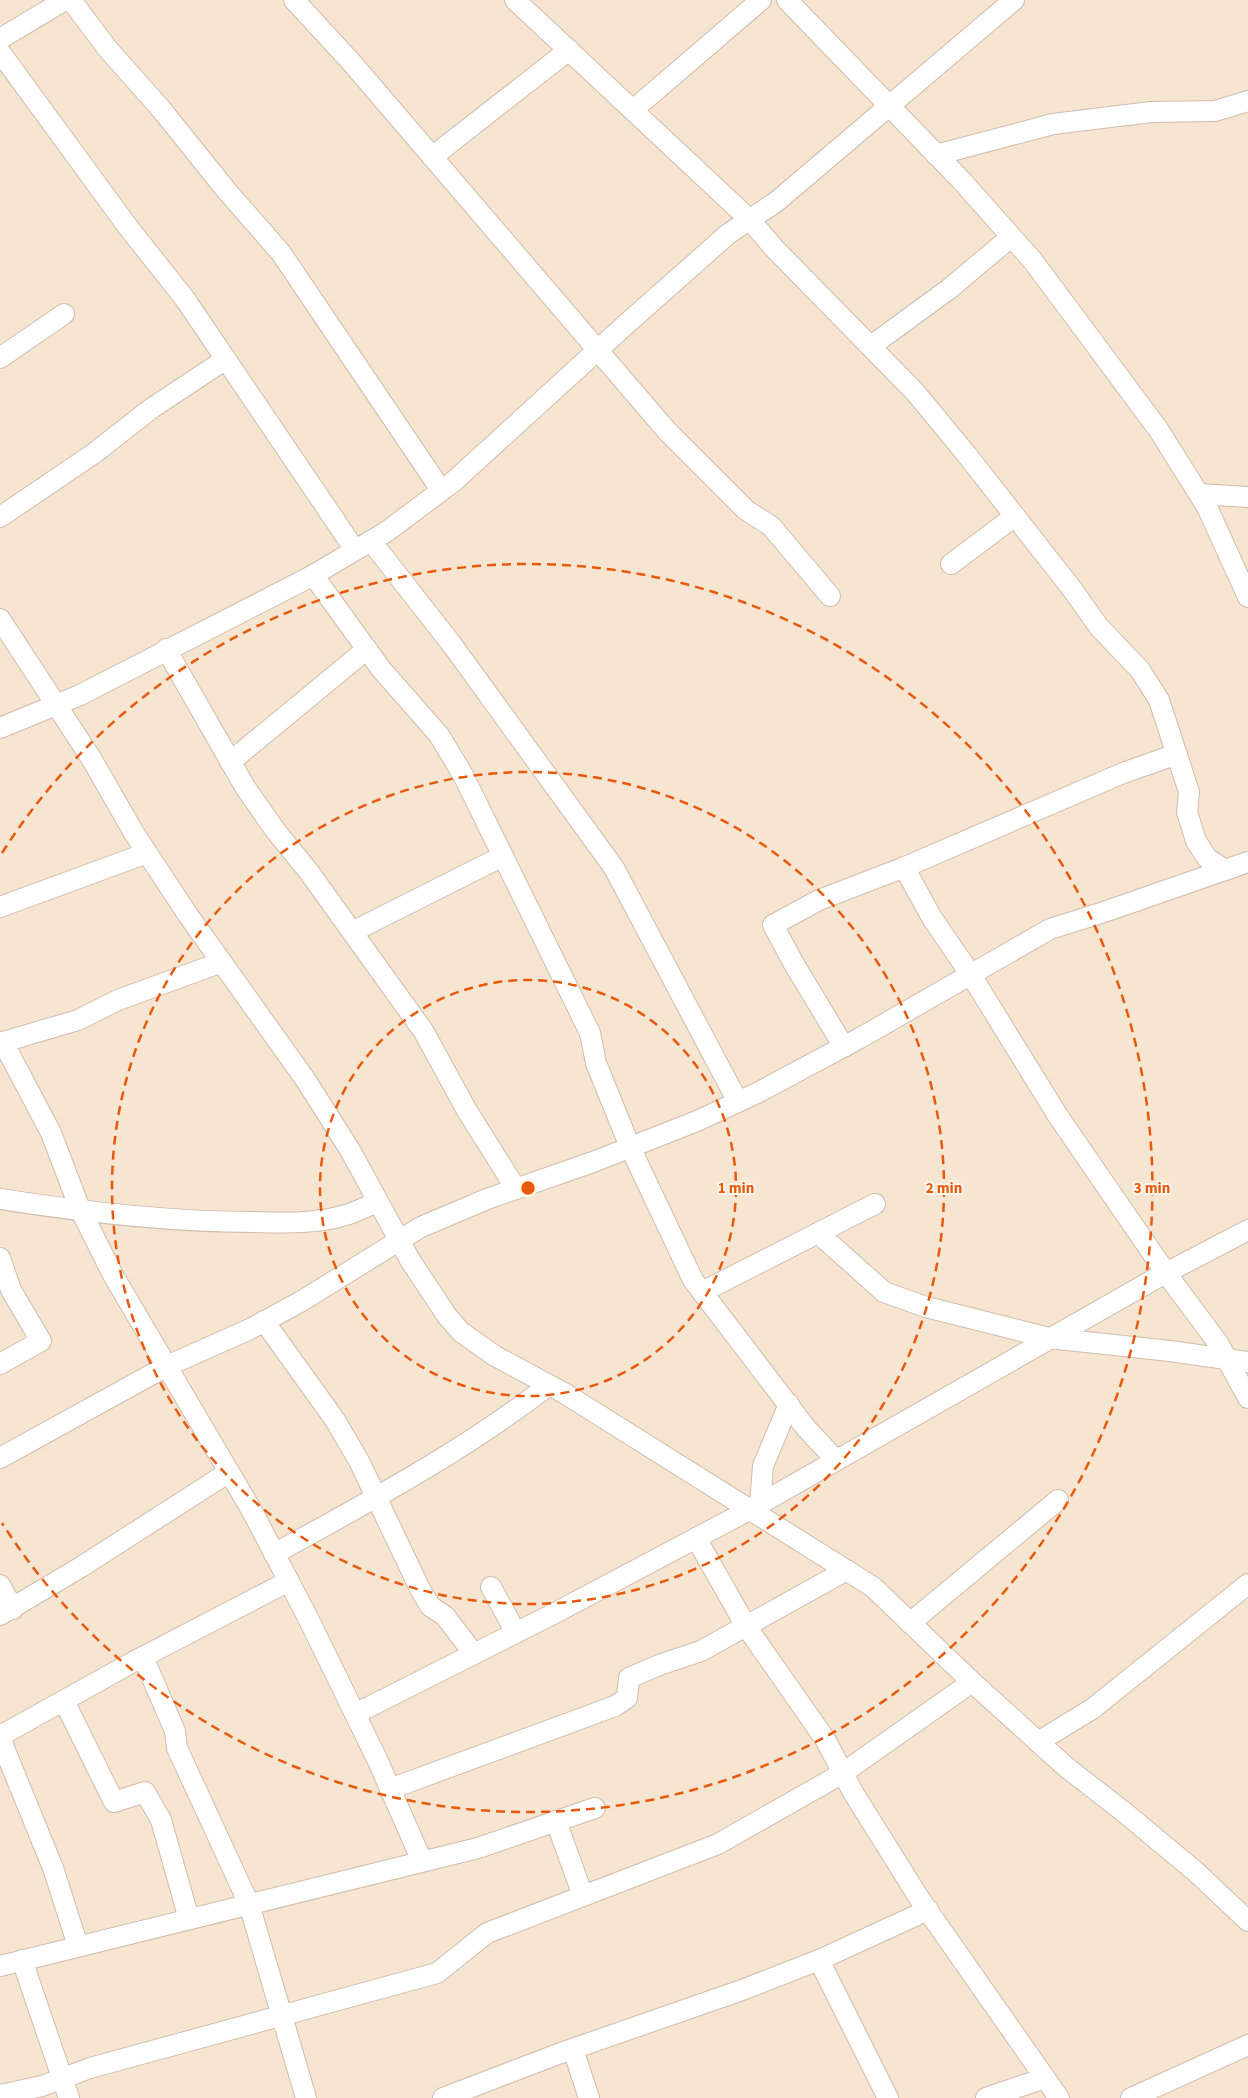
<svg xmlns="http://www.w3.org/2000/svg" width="1248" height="2098" viewBox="0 0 1248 2098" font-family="'Source Sans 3',sans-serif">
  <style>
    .residential { fill: #f6e5d0 }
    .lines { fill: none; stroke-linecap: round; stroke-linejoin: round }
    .minor-casing { stroke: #d1bcab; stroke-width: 22 }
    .minor { stroke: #fff; stroke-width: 20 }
    .ring { fill: none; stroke: #e8590c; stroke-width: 2.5; stroke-dasharray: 9 6 }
    .centre { fill: #e8590c; stroke: #fff7ea; stroke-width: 2.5 }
    .ring-label { font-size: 15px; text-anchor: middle; font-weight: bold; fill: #e8590c; stroke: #fff7ea; stroke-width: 4; stroke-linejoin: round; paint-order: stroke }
  </style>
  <rect width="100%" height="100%" fill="#fdf3e3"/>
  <rect class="residential" x="0" y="0" width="1248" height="2098"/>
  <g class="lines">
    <g class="minor-casing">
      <g id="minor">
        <path d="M71,0L107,48L161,109L226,190L281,253L441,490"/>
        <path d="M294,0L352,63L667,431L746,510L771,526L830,596"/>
        <path d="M515,0L750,220L774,248L915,392L967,455L1072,589L1099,627L1140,670L1159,700L1189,792L1187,812L1196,841L1207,858L1225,870"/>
        <path d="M787,0L961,180L1033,261L1158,429L1207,507L1248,597"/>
        <path d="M0,39L65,0"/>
        <path d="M0,52L128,227L185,299L355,550"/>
        <path d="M633,110L761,0"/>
        <path d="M936,155L1053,124L1151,112L1215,111L1248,101"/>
        <path d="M432,157L569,50"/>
        <path d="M871,346L949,289L1011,237"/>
        <path d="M0,358L64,314"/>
        <path d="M1199,494L1248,497"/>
        <path d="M0,517L93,454L152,408L226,359"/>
        <path d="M371,541L453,646L614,868L738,1102"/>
        <path d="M951,564L1015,516"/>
        <path d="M313,575L381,669L439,735L463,775L590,1033L596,1063L630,1147L693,1280L806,1428L836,1460"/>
        <path d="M0,619L91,758L134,833L188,915L305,1079L350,1150L410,1260L447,1316L461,1332L495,1356L564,1393L873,1587L972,1682L1066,1767L1124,1812L1196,1872L1248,1921"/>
        <path d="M166,649L245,787L275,830L309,872L424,1032L466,1109L516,1189"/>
        <path d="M0,728L80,695L310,577L386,532L453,482L623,327L728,234L776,202L1014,0"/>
        <path d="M230,762L367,649"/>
        <path d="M904,867L932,918L971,975L1058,1116L1166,1273L1218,1343L1248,1398"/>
        <path d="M0,907L147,853"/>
        <path d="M352,932L503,856"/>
        <path d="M3,1042L51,1133L80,1209L113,1275L252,1511L307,1616L377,1759L422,1861"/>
        <path d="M0,1043L78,1020L118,1000L222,962"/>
        <path d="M844,1047L794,964L773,925L819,900L905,867L1123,773L1177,754"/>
        <path d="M0,1199C83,1212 170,1222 254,1222C285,1223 319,1224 349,1214C358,1211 368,1206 377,1202"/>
        <path d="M818,1233L884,1292L926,1307L1049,1338L1170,1351L1248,1362"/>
        <path d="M0,1258L11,1290L41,1341L0,1364"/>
        <path d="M702,1292L875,1204"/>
        <path d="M264,1321L335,1420L359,1461L420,1589L430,1606L445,1616L474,1654"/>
        <path d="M0,1458L167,1366L250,1329L300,1302L421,1227L487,1199L593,1162L697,1121L757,1093L860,1038L1050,929L1104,912L1248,862"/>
        <path d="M760,1504L763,1466L789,1404"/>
        <path d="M696,1538L746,1626L825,1739L854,1794L919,1898L1059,2098"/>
        <path d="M274,1554C368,1502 464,1451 549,1385"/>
        <path d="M0,1585L13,1609"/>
        <path d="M491,1587L516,1633"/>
        <path d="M0,1615L81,1567L229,1472"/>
        <path d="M910,1623L1058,1500"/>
        <path d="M143,1657L175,1731L177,1748L249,1904L306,2098"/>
        <path d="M64,1701L114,1802L145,1792L161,1820L189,1919"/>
        <path d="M355,1714L553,1614L751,1509L1160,1276L1248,1230"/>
        <path d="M0,1736L133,1662L289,1581"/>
        <path d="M0,1738L53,1868L78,1946"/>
        <path d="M1038,1742L1092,1709L1248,1584"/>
        <path d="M390,1789L615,1706L627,1698L629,1678L659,1665L701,1651L847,1570"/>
        <path d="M556,1821L583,1896"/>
        <path d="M22,1960L69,2098"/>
        <path d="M819,1960L888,2098"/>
        <path d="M0,1966L478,1848L595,1808"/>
        <path d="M573,2049L589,2098"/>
        <path d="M0,2095L42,2086L90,2068L437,1973L487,1933L718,1844L843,1773L972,1682"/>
        <path d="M443,2098L558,2054L742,1990L819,1960L928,1910"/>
        <path d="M986,2098L1045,2078"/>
        <path d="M1131,2098L1248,2045"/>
      </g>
    </g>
    <use href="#minor" class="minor"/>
  </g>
  <g class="ring">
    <circle cx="528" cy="1188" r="208"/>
    <circle cx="528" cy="1188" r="416"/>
    <path d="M2 853A624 624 0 1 1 2 1523"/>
  </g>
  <circle cx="528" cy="1188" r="8" class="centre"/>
  <g class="ring-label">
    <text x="736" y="1193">1 min</text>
    <text x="944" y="1193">2 min</text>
    <text x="1152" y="1193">3 min</text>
  </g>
</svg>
